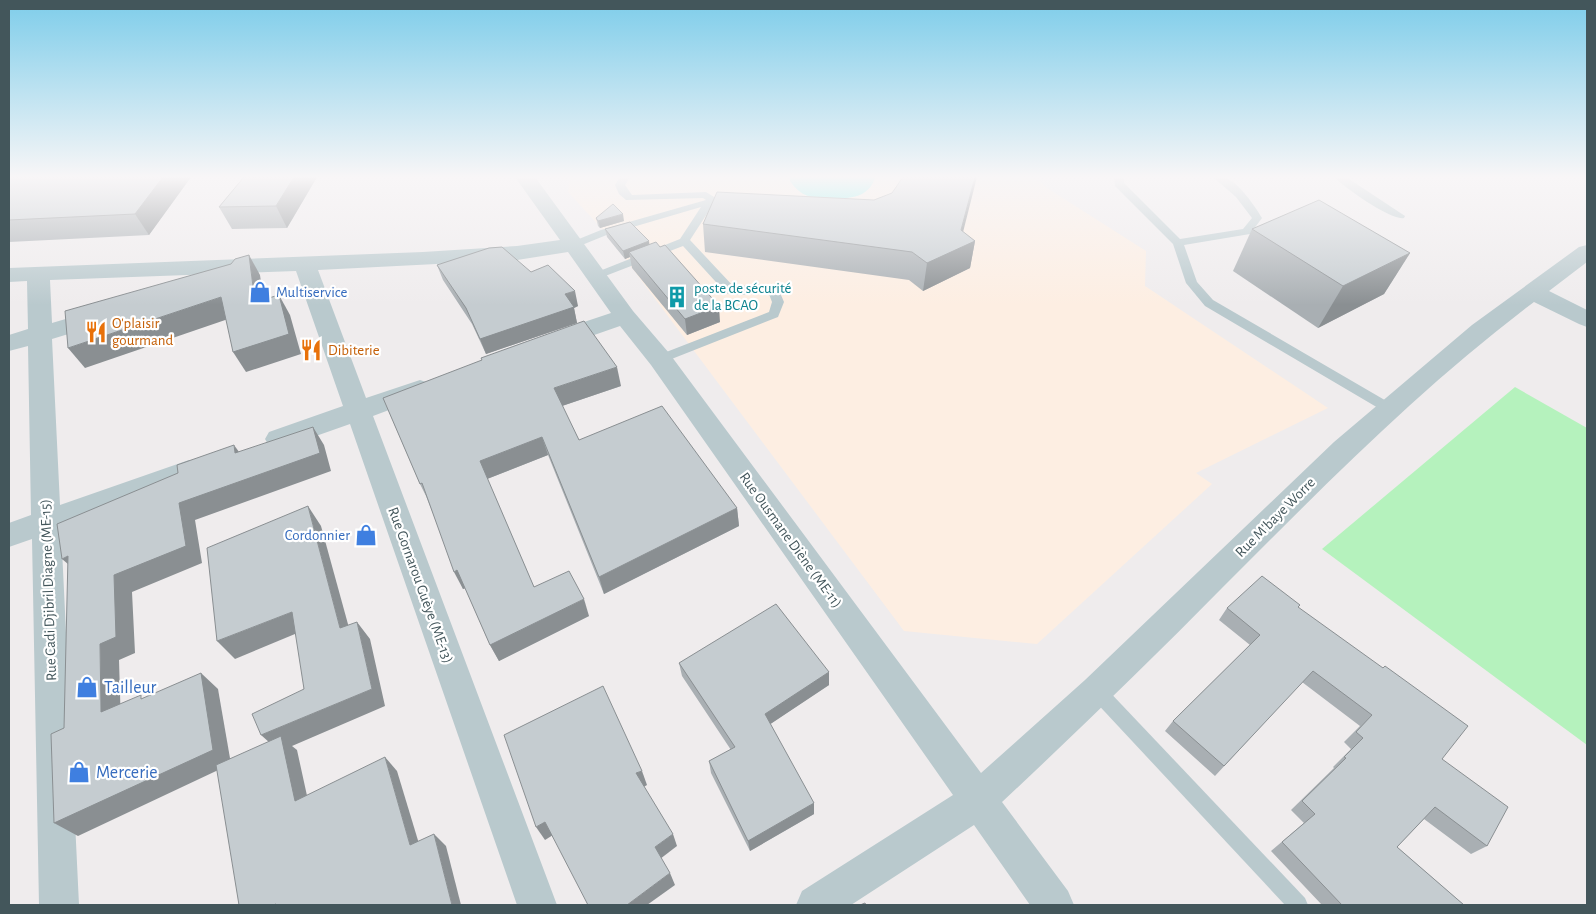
<svg xmlns="http://www.w3.org/2000/svg" width="1596" height="914" viewBox="0 0 1596 914" font-family="'Alegreya Sans',sans-serif">
  <style>
    .commercial { fill: #fdeee2 }
    .green { fill: #b5f2bd }
    .water { fill: #7ff2ed }
    .lines { fill: none; stroke-linecap: round; stroke-linejoin: round }
    .service { fill: #b9c9cd; fill-rule: evenodd }
    .minor { fill: #b9c9cd; fill-rule: evenodd }
    .wall { fill: #a9afb3 }
    .shaded-wall { fill: #8a8f92 }
    .building { fill: #c5ccd0; stroke: #8a8f92 }
    .labels { text-anchor: middle; stroke-width: 4.5; stroke-linejoin: round; paint-order: stroke }
    .culture-label { font-size: 15px; fill: #0d838f; stroke: #fff; text-anchor: start }
    .shop-label { font-size: 15px; fill: #366cbe; stroke: #fff; text-anchor: start }
    .food-label { font-size: 15px; fill: #c56008; stroke: #fff; text-anchor: start }
    .street-label { font-size: 15px; fill: #43565b; stroke: #fff }
    .near-shop-label { font-size: 18px; fill: #366cbe; stroke: #fff; text-anchor: start }
  </style>
  <rect width="100%" height="100%" fill="#efeced"/>
  <path class="commercial" d="M570,177H1036L1047,188L1146,251L1145,286L1328,408L1196,473L1212,484L1037,644L904,631L605,232L568,192Z"/>
  <path class="green" d="M1515,387L1587,428V745L1322,549Z"/>
  <path class="water" d="M790,177H874L875,178C868,199 847,199 828,198C822,198 814,198 808,196C800,193 795,188 790,181Z"/>
  <g class="lines">
    <g class="service">
      <path d="M620,177H630L625,185L632,195L706,192L714,197L735,198V202L714,203L690,240L734,287L757,284L778,288L784,302L778,317L664,362H656L654,359L656,356L769,312L772,302L769,294C753,291 739,298 726,293L683,246L600,278H592L590,276L592,274L680,239L701,207L609,234L577,247H569L568,245L569,243L601,230L706,200L703,198L626,200L619,194L615,185Z"/>
      <path d="M1114,177H1124V183L1180,239L1243,229L1252,218L1236,197L1213,177C1217,177 1222,176 1226,178C1239,183 1255,206 1262,218L1250,234L1184,245L1197,282L1213,300L1395,406L1397,409L1395,412H1385L1205,306L1186,283L1173,244L1115,186Z"/>
      <path d="M1334,177H1346L1405,216L1404,218C1391,221 1344,187 1334,177Z"/>
      <path d="M1097,683L1103,685L1305,898L1308,905H1285L1091,697L1089,691L1091,685Z"/>
    </g>
    <path class="minor" d="M515,177H535L633,311L669,353L981,773L1085,680L1334,442L1472,325L1579,247L1587,245V262L1549,291L1587,310V327L1579,324L1534,302C1421,387 1322,488 1222,588C1150,661 1077,732 1002,802L1068,891L1074,905H1030L974,825L851,905H796L802,891L953,795L651,365L620,326L554,349L545,347L542,341L545,335L611,313L568,252L517,260L318,270L366,398L420,380L429,383L433,389L429,395L373,416L557,905H517L350,424L279,449L269,446L265,439L269,432L343,406L296,271L50,280L52,323L103,308L111,311L115,316L111,321L52,339L60,505L189,460L199,463L203,471L199,479L61,528L79,905H39L32,539L9,547V523L31,515L28,346L9,351V335L28,329L27,281L9,282V268L423,252L517,246L560,240Z"/>
  </g>
  <g class="wall">
    <path d="M9,177H191L149,235L9,242Z"/>
    <path d="M244,177H317L287,228L232,229L219,207Z"/>
    <path d="M596,218L624,221L600,228L598,226Z"/>
    <path d="M703,224L963,232L975,241L970,268L923,291L909,280L705,252Z"/>
    <path d="M605,229L649,245L720,322L687,335L632,268L630,257L625,259L607,237Z"/>
    <path d="M1252,229L1410,253L1384,294L1318,328L1233,271Z"/>
    <path d="M437,265L531,272L578,306L574,308L577,323L486,354L472,324L443,280Z"/>
    <path d="M621,386L562,406L579,440L737,508L739,526L604,594L548,455L487,479L534,587L589,616L499,661L490,645L465,588L463,589L426,496L420,484L383,398Z"/>
    <path d="M1227,608H1298L1442,759L1487,846L1471,854L1424,819L1397,847L1464,905H1322L1271,851L1304,823L1291,810L1334,768L1333,767L1351,749L1344,742L1360,726L1302,682L1215,776L1165,731L1173,721L1250,645L1219,620Z"/>
    <path d="M679,663L829,672V685L770,724L814,814L750,851L711,773L709,761L731,750L682,676Z"/>
  </g>
  <g class="shaded-wall">
    <path d="M163,177H191L149,235L135,214Z"/>
    <path d="M294,177H317L287,228L276,206Z"/>
    <path d="M975,177H977L959,248L975,241L970,268L923,291L927,263L961,230Z"/>
    <path d="M623,214L624,221L600,228L598,221Z"/>
    <path d="M649,241L650,249L629,252L630,257L625,259L623,251Z"/>
    <path d="M1410,253L1384,294L1318,328L1343,286Z"/>
    <path d="M249,255L260,275L267,322L255,302Z"/>
    <path d="M575,291L578,306L574,308L577,323L486,354L480,339L565,294Z"/>
    <path d="M279,295L290,315L301,354L246,372L233,352Z"/>
    <path d="M221,297L234,317L85,368L68,348Z"/>
    <path d="M719,306L720,322L687,335L685,319Z"/>
    <path d="M617,367L621,386L559,407L554,388Z"/>
    <path d="M313,427L324,445L331,471L195,520L202,563L132,592L135,653L119,660L121,727L101,712L100,644L114,575L179,503Z"/>
    <path d="M542,437L548,455L487,479L480,461Z"/>
    <path d="M234,445L247,463L235,453Z"/>
    <path d="M308,506L321,526L354,646L340,628Z"/>
    <path d="M737,508L739,526L604,594L599,577Z"/>
    <path d="M68,556L81,575L62,559Z"/>
    <path d="M457,570L466,588L463,589L454,572Z"/>
    <path d="M584,599L589,616L499,661L490,645Z"/>
    <path d="M292,612L307,629L235,659L217,641Z"/>
    <path d="M357,622L370,639L385,706L292,746L297,750L311,814L295,801L279,751L261,735L372,689Z"/>
    <path d="M829,672V685L766,727L765,714Z"/>
    <path d="M201,673L218,689L231,764L78,836L54,823Z"/>
    <path d="M385,757L397,771L423,857L410,845Z"/>
    <path d="M642,771L647,785L642,788L636,773Z"/>
    <path d="M814,803V814L750,851L748,841Z"/>
    <path d="M545,822L553,835L545,840L536,827Z"/>
    <path d="M434,834L446,846L461,905H452Z"/>
    <path d="M673,834L677,846L660,859L655,847Z"/>
    <path d="M670,873L675,885L647,905H627Z"/>
  </g>
  <g class="building">
    <path d="M9,177H163L135,214L9,220Z"/>
    <path d="M244,177H294L276,206L219,207Z"/>
    <path d="M903,177H975L961,230L975,241L927,263L912,252L703,224L717,192L874,200L892,193Z"/>
    <path d="M1319,200L1410,253L1343,286L1252,229Z"/>
    <path d="M613,204L623,214L598,221L596,218Z"/>
    <path d="M630,222L649,241L623,251L605,229Z"/>
    <path d="M656,242L660,247L665,245L719,306L685,319L629,252Z"/>
    <path d="M502,247L531,272L548,265L575,291L565,294L574,307L480,339L466,308L437,265L489,248Z"/>
    <path d="M249,255L255,302L279,295L289,334L233,352L221,297L68,348L65,311L231,264L235,259Z"/>
    <path d="M584,321L617,367L554,388L579,440L662,406L737,508L599,577L542,437L480,461L534,587L569,571L584,599L490,645L457,570L454,572L422,483L420,484L383,398L482,360L481,358Z"/>
    <path d="M313,427L320,453L179,503L186,546L114,575L116,637L100,644L101,712L141,695V699L201,673L213,750L54,823L51,734L64,728L68,556L62,559L57,524L178,473L177,465L234,445L235,453Z"/>
    <path d="M308,506L340,628L357,622L372,689L261,735L252,714L304,689L292,612L217,641L207,548Z"/>
    <path d="M1262,576L1300,605L1298,607L1383,668L1385,666L1468,726L1442,759L1508,807L1487,846L1435,807L1397,847L1464,905H1342L1282,842L1315,814L1302,801L1346,758L1344,757L1363,738L1356,732L1372,715L1313,671L1224,766L1173,721L1260,635L1227,608Z"/>
    <path d="M776,604L829,672L765,714L814,803L748,841L709,761L735,747L679,663Z"/>
    <path d="M603,686L642,771L636,773L673,834L655,847L670,873L627,905H588L545,822L536,827L504,735Z"/>
    <path d="M281,736L295,801L385,757L410,845L434,834L452,905H276V904L273,905H239L216,765Z"/>
    <path d="M865,903L866,905H860Z"/>
  </g>
  <linearGradient id="sky" x2="0" y2="1"><stop stop-color="#7ecdea"/><stop offset="0.58" stop-color="#f8f6f7"/><stop offset="1" stop-color="#f8f6f7" stop-opacity="0"/></linearGradient>
  <rect width="1596" height="305" fill="url(#sky)"/>
  <defs>
    <g id="shop-bare" transform="scale(1.725)"><path d="M-5-2.5h2.3a2.7 3.5 0 0 1 5.4 0H5L5.5 6h-11ZM-1.5-2.5h3a1.5 2.3 0 0 0-3 0Z" fill="#3f7fe0" stroke="#fff" stroke-width="2.5" paint-order="stroke"/></g>
    <g id="building-bare" transform="scale(1.725)"><path d="M-4-6H4V6H1V3H-1V6H-4ZM-2.5-4.3h1.7v1.8h-1.7ZM.8-4.3h1.7v1.8H.8ZM-2.5-1h1.7V.8h-1.7ZM.8-1h1.7V.8H.8Z" fill="#0f9aa8" stroke="#fff" stroke-width="2.5" paint-order="stroke"/></g>
    <g id="restaurant-bare" transform="scale(1.725)"><path d="M-5-6h1v4h1v-4h1v4h1v-4h1v5L-1.5 .5V6h-2V.5L-5-1ZM5-6V6H3V1.5H1.5Q1.5-4 5-6Z" fill="#e8710a" stroke="#fff" stroke-width="2.5" paint-order="stroke"/></g>
  </defs>
  <g fill-rule="evenodd">
    <use href="#shop-bare" x="260" y="292"/>
    <use href="#building-bare" x="677" y="297"/>
    <use href="#restaurant-bare" x="96" y="332"/>
    <use href="#restaurant-bare" x="311" y="350"/>
    <use href="#shop-bare" x="366" y="535"/>
    <use href="#shop-bare" x="87" y="687"/>
    <use href="#shop-bare" x="79" y="772"/>
  </g>
  <g class="labels">
    <g class="culture-label">
      <text x="694" y="293">poste de sécurité<tspan x="694" dy="17">de la BCAO</tspan></text>
    </g>
    <g class="shop-label">
      <text x="276" y="297">Multiservice</text>
      <text x="350" y="540" text-anchor="end">Cordonnier</text>
    </g>
    <g class="food-label">
      <text x="112" y="328">O'plaisir<tspan x="112" dy="17">gourmand</tspan></text>
      <text x="328" y="355">Dibiterie</text>
    </g>
    <g class="street-label">
      <text transform="translate(1275 517) rotate(-45)" y="5">Rue M'baye Worre</text>
      <text transform="translate(791 540) rotate(54)" y="5">Rue Ousmane Diène (ME-11)</text>
      <text transform="translate(421 585) rotate(70)" y="5">Rue Gornarou Guèye (ME-13)</text>
      <text transform="translate(48 590) rotate(-92)" y="5">Rue Cadi Djibril Diagne (ME-15)</text>
    </g>
    <g class="near-shop-label">
      <text x="104" y="693">Tailleur</text>
      <text x="96" y="778">Mercerie</text>
    </g>
  </g>
  <rect width="1596" height="914" fill="none" stroke="#43565b" stroke-width="20"/>
</svg>
